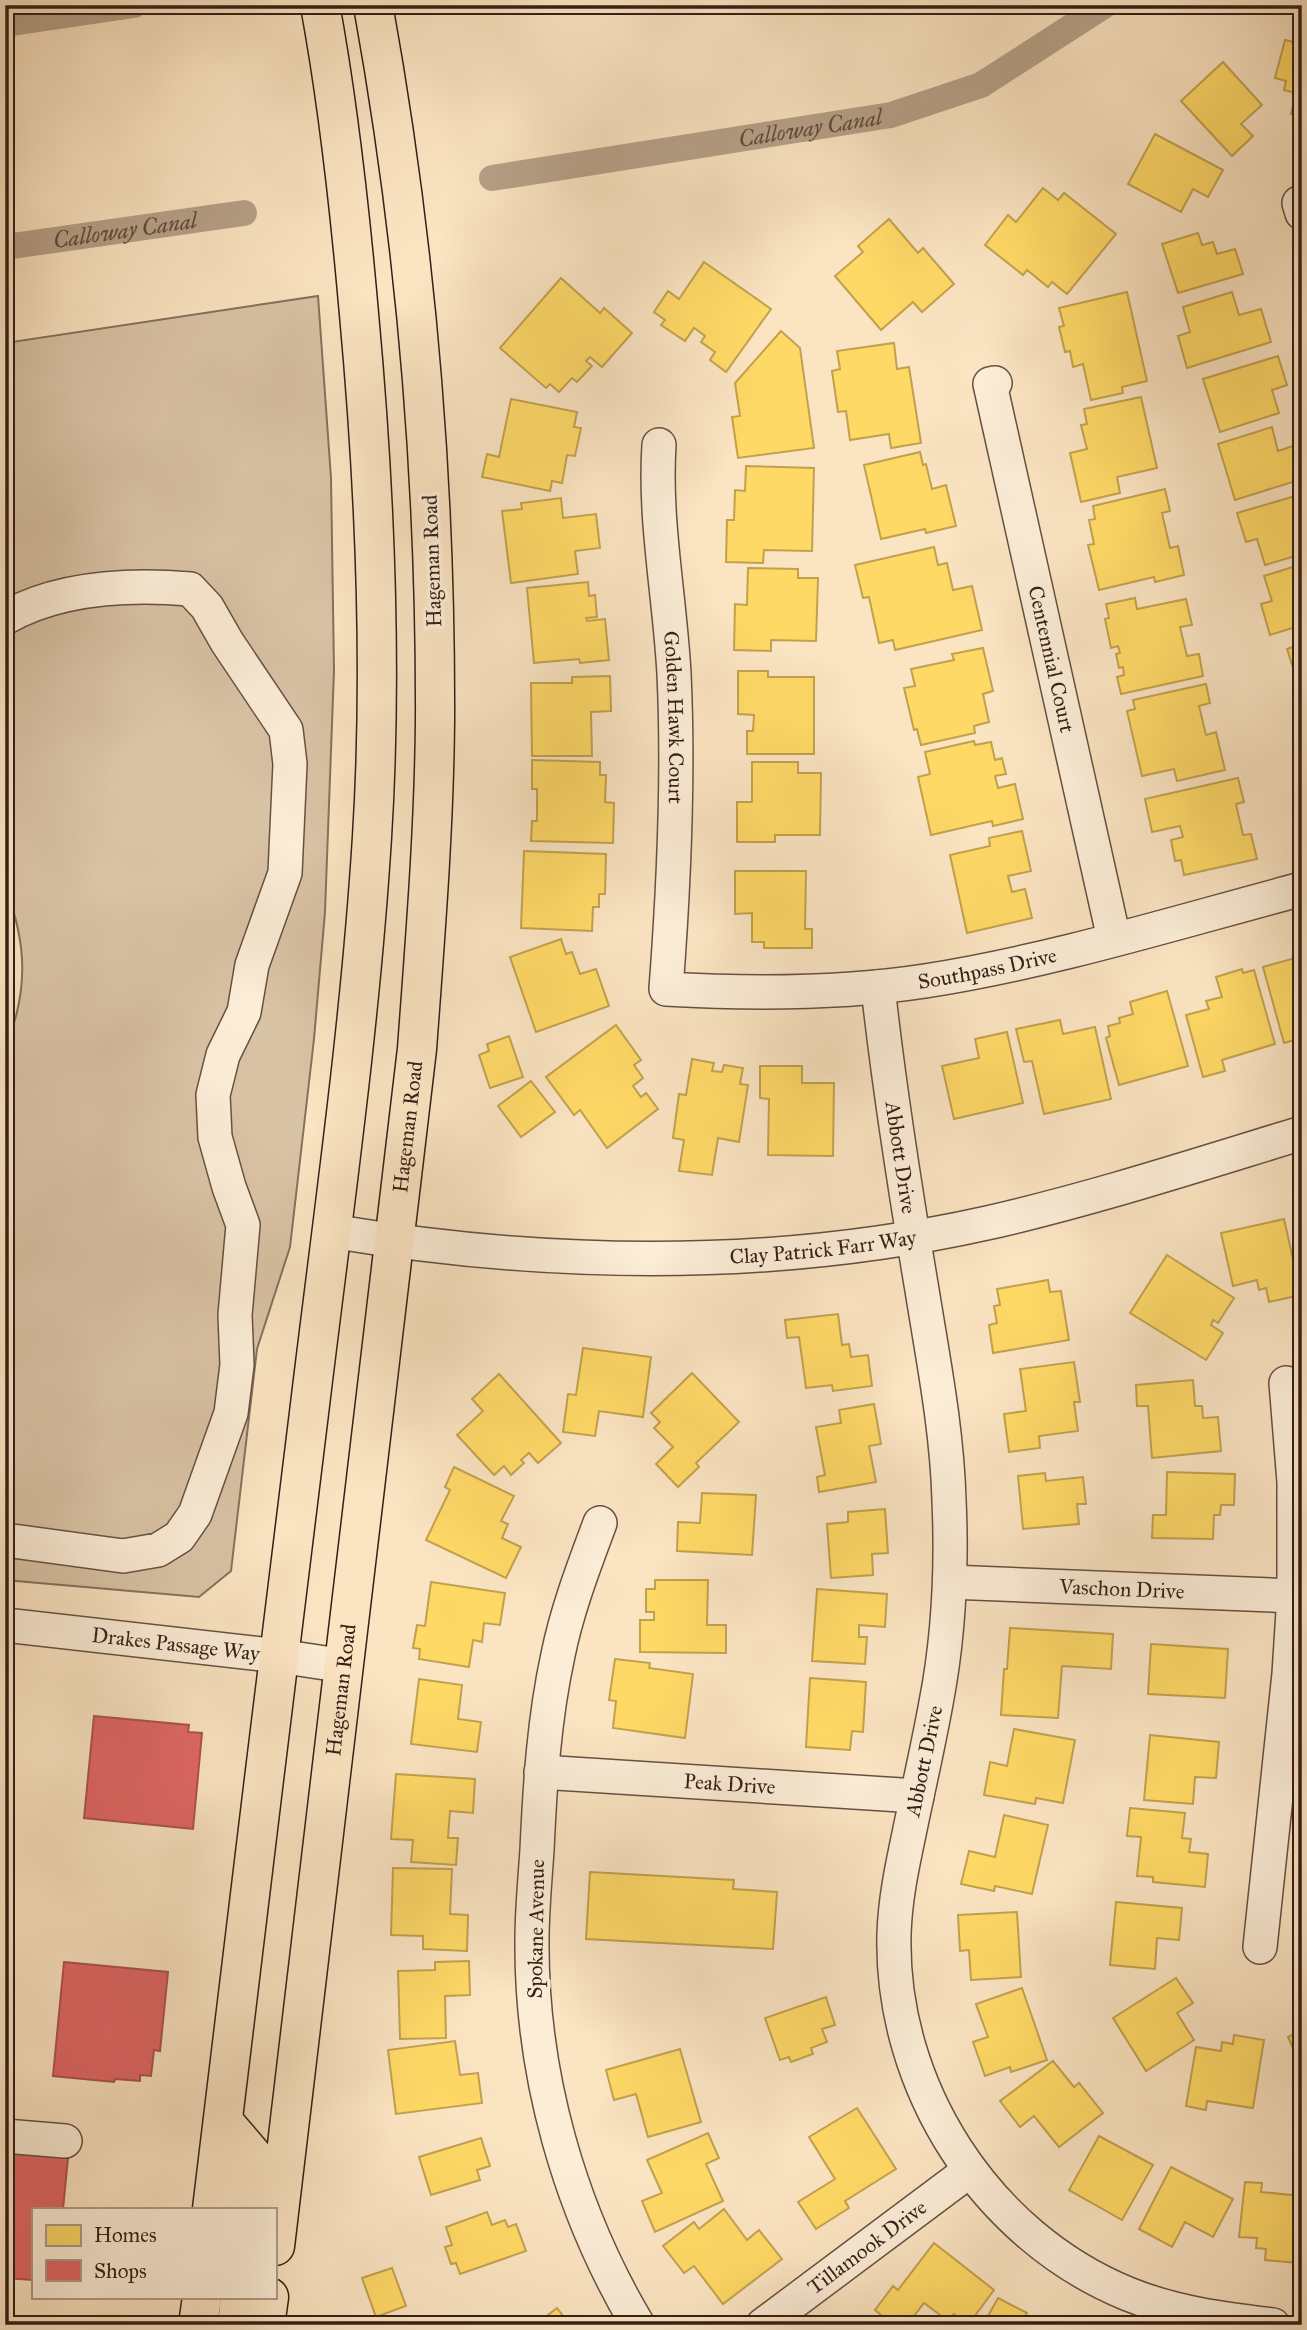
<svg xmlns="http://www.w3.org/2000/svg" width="1307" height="2330" viewBox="0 0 1307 2330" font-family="'IM FELL Great Primer',serif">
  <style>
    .green { fill: #d9c3a5; stroke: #86715e; stroke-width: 2 }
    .homes { fill: #ffd966; stroke: #c2a14e; stroke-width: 2 }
    .shops { fill: #e06666; stroke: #ac514e; stroke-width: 2 }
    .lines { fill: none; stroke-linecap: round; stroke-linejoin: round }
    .canal { stroke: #b7a188; stroke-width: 26 }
    .minor-casing { stroke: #665042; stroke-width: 36 }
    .major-casing { stroke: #341f17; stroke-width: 41 }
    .minor { stroke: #fcedd7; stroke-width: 33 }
    .major { stroke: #fbe4c2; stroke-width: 38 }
    .labels { text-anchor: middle; stroke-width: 7; stroke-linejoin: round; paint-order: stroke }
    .street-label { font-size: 21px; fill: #341f17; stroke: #fcedd7 }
    .water-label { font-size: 23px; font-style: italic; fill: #624c3f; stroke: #fcedd7 }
  </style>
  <rect width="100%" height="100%" fill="#fbe4c2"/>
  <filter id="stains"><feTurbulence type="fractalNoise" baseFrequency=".00286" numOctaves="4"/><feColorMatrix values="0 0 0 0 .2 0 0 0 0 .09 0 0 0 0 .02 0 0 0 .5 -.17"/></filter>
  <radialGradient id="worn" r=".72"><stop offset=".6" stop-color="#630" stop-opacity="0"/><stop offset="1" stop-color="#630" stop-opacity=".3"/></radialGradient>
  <g class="green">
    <path d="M318,296L331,478L334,670L325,912L314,1039L290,1247L257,1349L231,1571L199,1597L5,1580V1049C28,993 28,944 5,888V343Z"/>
    <path d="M5,1672L12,1673L5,1733Z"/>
  </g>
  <g class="homes">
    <path d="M1285,40L1302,44V117L1291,114L1296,93L1284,90L1286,81L1275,78Z"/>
    <path d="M1223,62L1262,105L1241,124L1253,136L1232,156L1181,101Z"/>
    <path d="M1155,134L1223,170L1208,197L1193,189L1181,212L1128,184Z"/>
    <path d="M1043,188L1058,200L1064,193L1116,234L1067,294L1052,282L1048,287L1027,270L1023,275L985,245L1008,215L1016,222Z"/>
    <path d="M889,219L918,253L923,248L954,284L922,312L913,302L881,330L835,276L863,252L858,246Z"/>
    <path d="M1198,233L1202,245L1213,242L1217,254L1235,249L1243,274L1178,293L1162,244Z"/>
    <path d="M704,262L771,309L726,372L710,360L715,352L701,342L705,336L694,328L685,341L661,325L665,320L654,312L668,291L679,299Z"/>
    <path d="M561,278L600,313L604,308L632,333L602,367L590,357L586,361L592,366L577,382L572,378L559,392L550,384L546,388L500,348Z"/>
    <path d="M1127,292L1147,381L1122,387L1123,393L1091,400L1083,364L1073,367L1070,351L1065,352L1059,327L1064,326L1059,308Z"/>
    <path d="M1232,292L1239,315L1261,309L1271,342L1187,368L1178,336L1190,332L1183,307Z"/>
    <path d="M781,331L800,348L814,448L738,458L732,417L740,416L735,383Z"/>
    <path d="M894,343L897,369L909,367L921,443L891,448L889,434L850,440L846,411L838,412L832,371L840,369L837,351Z"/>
    <path d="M1278,356L1287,385L1272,390L1279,413L1220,432L1203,379Z"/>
    <path d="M1141,397L1157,468L1117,477L1120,493L1081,502L1070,453L1087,449L1081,425L1087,424L1084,409Z"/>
    <path d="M511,399L577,412L574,427L581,428L575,456L567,455L562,483L552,481L550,491L482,477L487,454L499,457Z"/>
    <path d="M1272,427L1278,451L1302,443V479L1235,500L1218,444Z"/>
    <path d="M920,452L923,465L926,464L932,489L946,485L956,526L926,533L925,529L881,539L864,465Z"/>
    <path d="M746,466L814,468L812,551L764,550L763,563L726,562L727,520H734L735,490L745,491Z"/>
    <path d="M1165,489L1170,511L1162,513L1170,548L1178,546L1184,575L1155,582L1154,577L1099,590L1088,545L1094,544L1089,520L1095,519L1093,506Z"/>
    <path d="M1302,494V554L1265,565L1257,539L1246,542L1237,513Z"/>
    <path d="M561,498L563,518L596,514L600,548L575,551L578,574L511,583L502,511L522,509L521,503Z"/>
    <path d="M934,547L938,565L947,563L953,590L972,586L982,630L895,650L893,640L879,643L869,597L863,598L855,565Z"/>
    <path d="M1302,564V625L1270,635L1261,604L1272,601L1264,576Z"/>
    <path d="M748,568L798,569V578H818L816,641L771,640V651L734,650L735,604L747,605Z"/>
    <path d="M588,582L589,596L595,595L597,617L586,618L587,621L605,619L609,660L580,663L579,659L534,663L527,588Z"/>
    <path d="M1135,598L1137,609L1186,599L1192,625L1180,627L1187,656L1199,654L1203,676L1121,694L1117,677L1124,675L1123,667L1119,668L1116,654L1120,653L1118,646L1111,648L1105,619L1109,618L1106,604Z"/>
    <path d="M1302,644V696L1287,649Z"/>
    <path d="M983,648L993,691L983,694L989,722L974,726L975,733L921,745L917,729L914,730L904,688L915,686L911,669L954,660L952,654Z"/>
    <path d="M738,671H768V677H814V754H747V731H753L754,715L738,714Z"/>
    <path d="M610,676L611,711L591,712L592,756H532L531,683H572V677Z"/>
    <path d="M1206,684L1210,703L1199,706L1206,735L1216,732L1225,770L1177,781L1174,769L1142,776L1127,711L1135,709L1133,700Z"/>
    <path d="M974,741L975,745L991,742L995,760L1002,758L1006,774L995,776L998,788L1015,784L1023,819L993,826L992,821L931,835L918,777L930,774L925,752Z"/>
    <path d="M532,760L600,762V775H606L605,802L614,803L613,843L531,841L532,821H537V789H532Z"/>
    <path d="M752,762H798V773H821L820,835H775V842H737V802H752Z"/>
    <path d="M1238,778L1244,802L1236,804L1243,835L1251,834L1257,859L1184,875L1181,860L1175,861L1171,840L1183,837L1180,826L1152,832L1145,799Z"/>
    <path d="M1022,831L1031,871L1008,876L1012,892L1025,889L1032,918L967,933L950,855L990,846L989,838Z"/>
    <path d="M524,851L606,854L605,894H599V907H593L592,931L521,928Z"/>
    <path d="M735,871H806L805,929H812V948H764V942H752V913L735,914Z"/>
    <path d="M561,939L566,954L572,952L580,974L596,969L609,1006L536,1032L510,957Z"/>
    <path d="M1302,956V1038L1284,1043L1263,967Z"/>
    <path d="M1242,969L1243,973L1254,970L1275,1044L1222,1060L1225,1071L1203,1077L1186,1015L1209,1009L1206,1001L1222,997L1216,977Z"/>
    <path d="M1167,991L1188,1066L1119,1085L1106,1038L1110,1036L1108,1026L1120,1023L1119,1018L1133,1014L1130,1002Z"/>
    <path d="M1060,1020L1063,1034L1095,1027L1111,1099L1044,1114L1032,1061L1024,1062L1016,1029Z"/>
    <path d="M616,1025L641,1060L634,1065L643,1078L633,1086L641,1097L646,1093L658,1109L607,1148L580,1110L574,1115L546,1077Z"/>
    <path d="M1007,1032L1023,1103L954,1119L942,1066L979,1058L975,1039Z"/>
    <path d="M509,1036L523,1077L490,1088L479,1055L489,1051L487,1044Z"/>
    <path d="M692,1059L714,1063L712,1071L722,1072L724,1065L743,1068L740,1084L748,1085L739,1142L718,1138L712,1175L679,1171L684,1140L673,1138L679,1094L686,1095Z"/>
    <path d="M760,1066H802V1083H834L833,1156L768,1155L769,1099L760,1098Z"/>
    <path d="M531,1081L555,1112L521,1137L498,1106Z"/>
    <path d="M1284,1219L1301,1295L1269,1302L1266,1288L1259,1290L1257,1280L1233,1286L1221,1233Z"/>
    <path d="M1167,1255L1234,1298L1218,1323L1213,1320L1211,1325L1223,1333L1206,1360L1130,1313Z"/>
    <path d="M1048,1280L1050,1292L1061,1291L1069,1340L993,1353L989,1325L997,1323L994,1306L1000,1305L997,1289Z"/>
    <path d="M838,1314L842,1345L849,1344L851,1357L868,1355L872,1386L833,1391L832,1385L806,1388L799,1337L787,1338L785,1320Z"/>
    <path d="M583,1348L651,1357L643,1417L599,1411L595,1436L563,1432L568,1394L576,1395Z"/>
    <path d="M1074,1362L1080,1402H1074L1078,1431L1039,1436L1040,1448L1009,1452L1004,1414L1026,1411L1020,1369Z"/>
    <path d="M692,1373L739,1422L696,1463L699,1467L678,1487L656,1464L673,1447L654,1428L660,1422L651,1413Z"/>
    <path d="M499,1374L561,1443L538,1463L529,1453L521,1460L524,1463L511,1475L504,1466L494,1475L457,1435L483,1411L472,1399Z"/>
    <path d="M1193,1380L1195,1406H1202L1203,1418L1218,1417L1221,1451L1152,1458L1148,1406H1137L1136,1385Z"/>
    <path d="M874,1404L881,1444L869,1446L876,1482L819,1492L817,1477L825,1475L816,1427L841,1423L839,1410Z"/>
    <path d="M454,1467L514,1496L501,1521L508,1524L502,1538L521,1547L506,1578L426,1540L450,1490L445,1487Z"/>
    <path d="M1167,1472L1235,1474L1234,1505H1221L1220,1515H1214L1213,1539L1152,1538L1153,1515H1166Z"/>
    <path d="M1045,1473L1046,1481L1083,1477L1086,1504H1077L1079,1524L1023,1529L1018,1476Z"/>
    <path d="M702,1493L756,1495L752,1555L677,1551L678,1522L700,1523Z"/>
    <path d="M885,1509L888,1553L872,1554L873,1575L831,1578L827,1524L848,1522V1512Z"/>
    <path d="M655,1580H708L707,1625H726V1653L640,1652V1620H654V1612H646V1589H655Z"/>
    <path d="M431,1582L505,1593L500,1625L484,1623L482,1642L473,1640L469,1667L419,1659L420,1649L413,1648L417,1625L425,1626Z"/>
    <path d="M817,1589L887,1594L885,1627L859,1625V1637H867L865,1664L812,1661Z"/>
    <path d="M1010,1628L1113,1634L1111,1669L1062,1666L1058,1718L1001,1715L1004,1669H1007Z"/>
    <path d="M1151,1644L1228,1649L1225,1698L1148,1694Z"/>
    <path d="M615,1659L650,1663L649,1668L693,1674L685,1738L613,1728L616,1701L609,1700Z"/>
    <path d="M810,1678L866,1682L863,1732L852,1731L850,1750L806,1747Z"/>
    <path d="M419,1679L462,1685L458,1719L481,1722L477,1752L411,1744Z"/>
    <path d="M1014,1729L1075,1740L1063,1803L1036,1798L1035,1804L984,1795L990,1762L1007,1766Z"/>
    <path d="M1150,1735L1219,1742L1216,1778L1195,1777L1193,1804L1144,1800Z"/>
    <path d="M396,1774L475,1779L473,1813L450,1811L448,1838H458L456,1865L411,1862L413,1840L391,1839Z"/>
    <path d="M1130,1808L1185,1813L1182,1838L1191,1839L1189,1852L1208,1854L1205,1887L1153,1882V1877L1137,1876L1141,1837L1127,1836Z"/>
    <path d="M1004,1815L1048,1825L1032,1894L995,1886L994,1891L961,1884L969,1851L995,1857Z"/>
    <path d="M393,1868L452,1869L450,1914L468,1915L467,1951L423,1949V1936L391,1935Z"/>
    <path d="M590,1872L734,1880L733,1889L777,1892L773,1949L586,1939Z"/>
    <path d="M1116,1902L1182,1908L1179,1940L1157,1938L1155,1969L1110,1965Z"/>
    <path d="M1017,1912L1021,1977L971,1980L969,1950L960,1951L958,1915Z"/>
    <path d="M469,1961L470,1995L445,1996L446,2038L400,2039L398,1971L435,1970V1962Z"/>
    <path d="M1176,1978L1193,2003L1177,2013L1194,2040L1146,2071L1113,2018Z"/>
    <path d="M1022,1988L1047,2060L1011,2072L1010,2067L985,2076L973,2042L988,2037L976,2004Z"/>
    <path d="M826,1997L835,2025L822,2029L827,2042L811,2048L813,2054L791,2062L789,2057L780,2060L765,2018Z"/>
    <path d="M1302,2030V2068L1288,2037Z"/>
    <path d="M1234,2035L1264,2040L1253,2108L1207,2101L1206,2110L1186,2106L1196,2047L1221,2051L1222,2042L1233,2044Z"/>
    <path d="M455,2041L460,2075L478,2073L482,2103L396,2114L388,2050Z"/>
    <path d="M680,2049L701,2122L648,2137L636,2094L614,2100L606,2070Z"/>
    <path d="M1053,2061L1074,2087L1079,2083L1103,2113L1059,2147L1034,2116L1020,2127L1000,2101Z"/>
    <path d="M857,2108L896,2169L845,2201L849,2208L816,2229L798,2202L835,2179L809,2137Z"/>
    <path d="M708,2133L719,2158L706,2164L723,2201L655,2232L642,2201L662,2193L647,2160Z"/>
    <path d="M1099,2136L1153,2165L1122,2220L1069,2190Z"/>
    <path d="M481,2138L490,2166L477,2170L480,2180L431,2195L419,2157Z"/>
    <path d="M1171,2167L1233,2199L1213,2237L1185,2222L1172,2247L1139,2229Z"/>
    <path d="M1245,2182L1262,2183L1261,2192L1302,2196L1297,2263L1265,2260L1266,2249L1256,2248L1257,2238L1239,2237Z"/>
    <path d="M724,2209L747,2240L759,2230L782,2259L723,2304L694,2266L684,2273L663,2246L694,2222L699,2229Z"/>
    <path d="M487,2212L492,2225L505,2220L508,2227L516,2224L526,2251L460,2274L456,2263L451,2264L445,2247L452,2245L446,2227Z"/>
    <path d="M934,2243L994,2290L968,2325L954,2314L948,2321L924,2303L907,2325H893L875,2310L893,2286L898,2290Z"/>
    <path d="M392,2268L406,2306L376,2317L362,2278Z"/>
    <path d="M998,2298L1027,2313L1023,2320L1033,2325H983Z"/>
    <path d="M557,2308L570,2325H535Z"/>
  </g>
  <g class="shops">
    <path d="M94,1716L189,1725L188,1732L202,1733L193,1829L84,1818Z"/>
    <path d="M64,1962L168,1972L160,2051L154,2050L151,2076L140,2075V2081L115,2079L114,2082L53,2076Z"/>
    <path d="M5,2153L68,2158L63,2209H33V2280L5,2278Z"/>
  </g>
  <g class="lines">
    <g class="canal">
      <path d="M5,24L134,5"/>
      <path id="s1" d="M492,178L891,115L981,85L1105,5"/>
      <path id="s2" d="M5,247L244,213"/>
    </g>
    <g class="minor-casing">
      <g id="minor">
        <path d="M1299,203L1302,213"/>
        <path id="s3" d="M995,383L990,384L1114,939"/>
        <path id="s4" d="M659,445C654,521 670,598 674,674C679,779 674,884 666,989C752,994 840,994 925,981C1053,961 1177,922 1302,889"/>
        <path d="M5,618C59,587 129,584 190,589L207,607L227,642L286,730L290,764L285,873L252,965L244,1012L223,1055L213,1095L215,1137L229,1187L243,1225L235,1315L237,1365L231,1413L195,1514L179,1537L158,1550L123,1556L5,1540"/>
        <path id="s5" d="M878,987C889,1088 905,1189 922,1290C933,1359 947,1429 949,1500C952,1567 949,1636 936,1703C928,1747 918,1790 909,1834C902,1867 895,1900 894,1934C890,2087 986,2236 1128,2294C1175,2313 1223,2319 1273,2325"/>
        <path id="s6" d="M331,1231C548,1267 771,1271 987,1223C1093,1199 1197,1165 1302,1133"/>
        <path d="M600,1523C584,1566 567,1610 558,1655C544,1719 540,1784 537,1850C535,1880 532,1910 532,1940C531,2074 569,2209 638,2325"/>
        <path id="s7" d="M950,1582L1294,1596"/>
        <path id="s8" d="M5,1625L279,1656L345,1666"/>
        <path id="s9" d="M541,1772L917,1796"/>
        <path d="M1260,1947L1289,1674L1294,1596V1482L1286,1383"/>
        <path d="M5,2136L65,2141"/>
        <path id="s10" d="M763,2325L969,2171"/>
      </g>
    </g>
    <g class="major-casing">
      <g id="major">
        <path d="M223,2121L253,2156L248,2209"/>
        <path d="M212,2209C244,1944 276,1678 309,1413C332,1221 360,1030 372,837C383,663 375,488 359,314C350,211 339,108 320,5"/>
        <path id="s11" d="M275,2246L417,1049C425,940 434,831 435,722C436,481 416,242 373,5"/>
        <path d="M198,2325L202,2297"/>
        <path d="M237,2325L240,2297"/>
        <path d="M265,2325L269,2297"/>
      </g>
    </g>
    <use href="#minor" class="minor"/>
    <use href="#major" class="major"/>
  </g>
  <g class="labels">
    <g class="street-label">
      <text transform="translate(432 561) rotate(-92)" y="7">Hageman Road</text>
      <text dy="7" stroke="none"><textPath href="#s3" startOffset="287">Centennial Court</textPath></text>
      <text dy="7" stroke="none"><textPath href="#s4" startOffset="273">Golden Hawk Court</textPath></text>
      <text dy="7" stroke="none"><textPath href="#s4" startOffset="868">Southpass Drive</textPath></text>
      <text dy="7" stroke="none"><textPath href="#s11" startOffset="1127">Hageman Road</textPath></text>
      <text dy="7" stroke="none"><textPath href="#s5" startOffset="172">Abbott Drive</textPath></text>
      <text dy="7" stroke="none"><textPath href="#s6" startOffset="494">Clay Patrick Farr Way</textPath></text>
      <text dy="7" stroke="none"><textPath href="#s7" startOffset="172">Vaschon Drive</textPath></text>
      <text dy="7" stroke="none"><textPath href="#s8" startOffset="172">Drakes Passage Way</textPath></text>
      <text dy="7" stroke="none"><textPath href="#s11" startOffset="560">Hageman Road</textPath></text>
      <text transform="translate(924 1761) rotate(-78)" y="7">Abbott Drive</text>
      <text dy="7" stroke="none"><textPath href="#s9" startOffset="189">Peak Drive</textPath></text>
      <text transform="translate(536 1929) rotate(-89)" y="7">Spokane Avenue</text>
      <text dy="7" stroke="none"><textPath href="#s10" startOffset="130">Tillamook Drive</textPath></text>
    </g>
    <g class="water-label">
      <text dy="8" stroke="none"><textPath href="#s1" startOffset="322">Calloway Canal</textPath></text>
      <text dy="8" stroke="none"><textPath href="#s2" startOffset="121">Calloway Canal</textPath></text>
    </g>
  </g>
  <rect width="1307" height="2330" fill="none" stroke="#fbe4c2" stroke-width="28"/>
  <rect x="7" y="7" width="1293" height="2316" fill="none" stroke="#341f17" stroke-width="3.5"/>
  <rect x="14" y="14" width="1279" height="2302" fill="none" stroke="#341f17" stroke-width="2"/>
  <rect x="32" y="2208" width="245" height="91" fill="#fcedd7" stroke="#ac9b8a" stroke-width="2"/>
  <rect x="46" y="2225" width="35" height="21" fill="#ffd966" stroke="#ac9b8a" stroke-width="2"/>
  <text x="94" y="2242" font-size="21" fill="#341f17">Homes</text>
  <rect x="46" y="2260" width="35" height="21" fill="#e06666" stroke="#ac9b8a" stroke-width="2"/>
  <text x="94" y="2278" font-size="21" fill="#341f17">Shops</text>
  <rect width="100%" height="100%" filter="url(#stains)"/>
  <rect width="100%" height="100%" fill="url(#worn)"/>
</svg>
